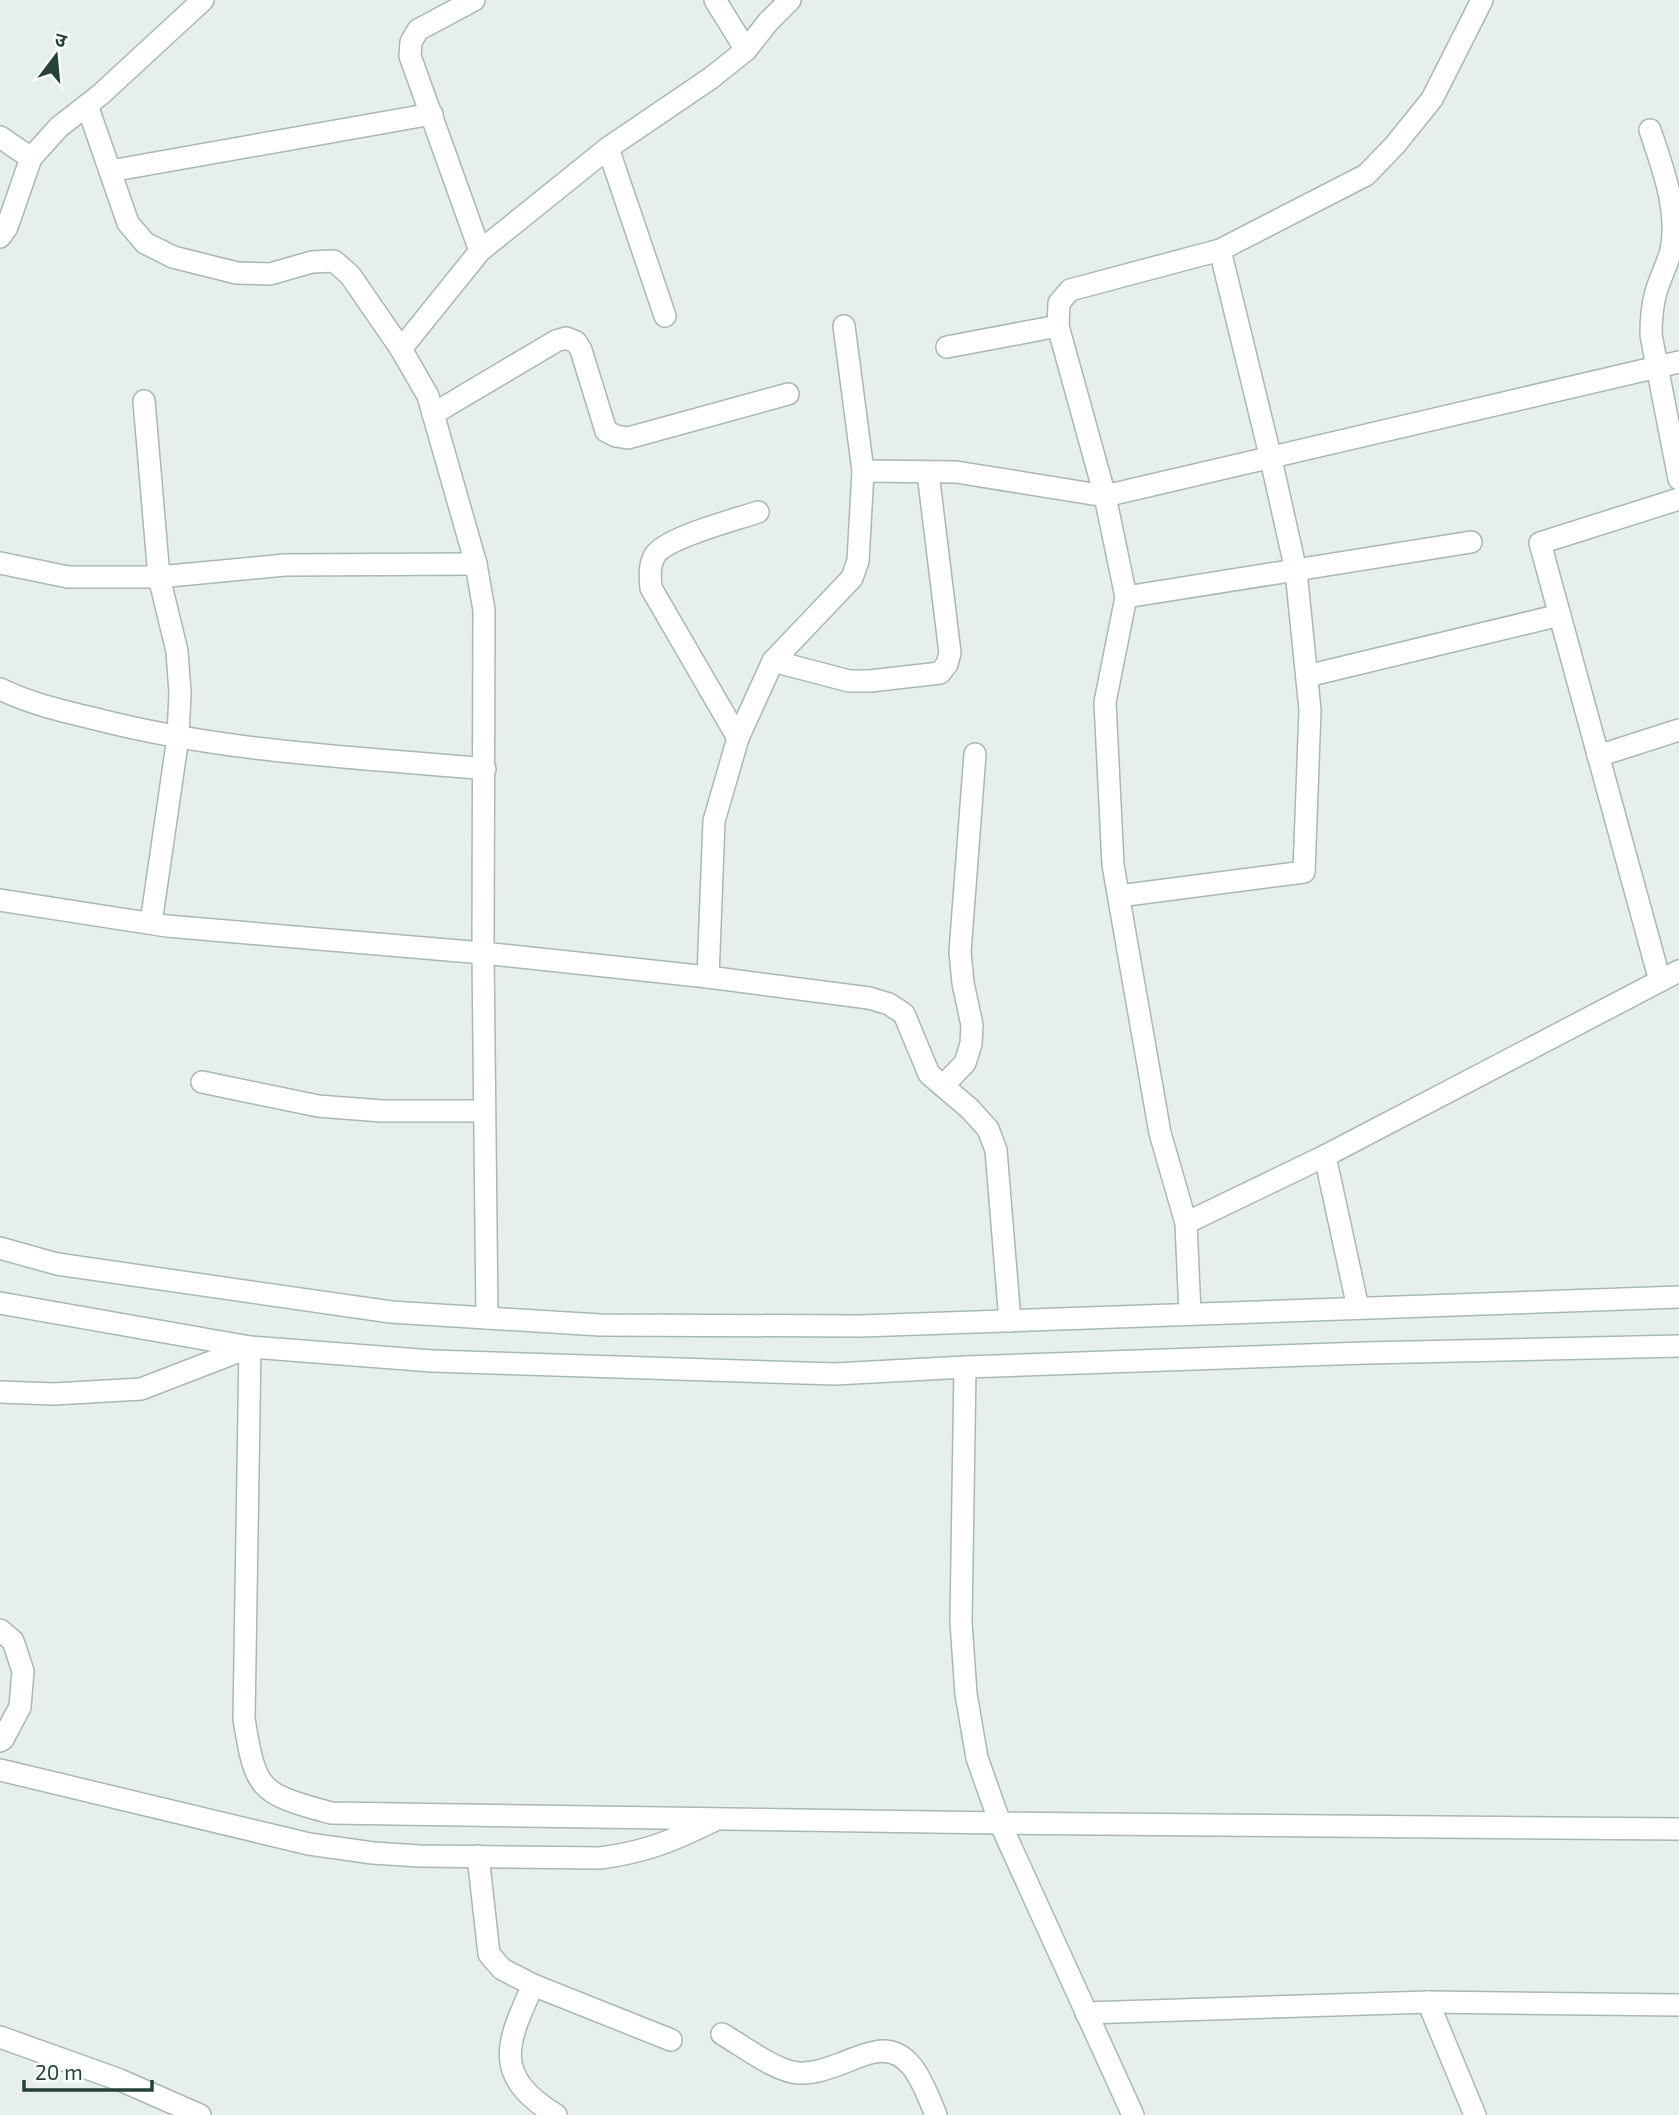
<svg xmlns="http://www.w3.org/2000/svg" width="1679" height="2115" viewBox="0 0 1679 2115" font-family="'Exo 2','Noto Sans Devanagari',sans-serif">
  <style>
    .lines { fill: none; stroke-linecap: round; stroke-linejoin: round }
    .lane-casing { stroke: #a8b8b2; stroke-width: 24 }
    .street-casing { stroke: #a8b8b2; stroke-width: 24 }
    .secondary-casing { stroke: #a4bbb3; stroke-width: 24 }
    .lane { stroke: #fff; stroke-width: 21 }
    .street { stroke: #fff; stroke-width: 21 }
    .secondary { stroke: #fff; stroke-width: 21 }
  </style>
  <rect width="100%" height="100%" fill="#e6efeb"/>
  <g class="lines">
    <g class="lane-casing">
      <path id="lane" d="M0,2037L120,2080L200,2115"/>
    </g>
    <g class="street-casing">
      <g id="street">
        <path d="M474,0L418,30L411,42L410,56L480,251"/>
        <path d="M715,0L746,50"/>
        <path d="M87,105L128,223L145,243L173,257L237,273L270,274L312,262L334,261L350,275L401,349"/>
        <path d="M1650,130C1663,169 1679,210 1671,251C1667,265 1660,278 1656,292C1652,306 1651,320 1651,335L1679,479"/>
        <path d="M0,137L31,158"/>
        <path d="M608,148L665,316"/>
        <path d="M110,171L432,114"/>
        <path d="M0,237L7,227L31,158L59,127L100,95L203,0"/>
        <path d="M844,326L863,471"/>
        <path d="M947,347L1058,326"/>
        <path d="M144,401L159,577L177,651L180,693L178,737L151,923"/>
        <path d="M433,414L556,341L566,338L576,342L581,350L606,431L616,436L628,438L788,394"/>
        <path d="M0,563L68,577H159L285,565L476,564"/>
        <path d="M1126,597L1471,542"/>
        <path d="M773,661L849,681H870L940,673L947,664L950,653L928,473"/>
        <path d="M1307,676L1560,615"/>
        <path d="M0,689C31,704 63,711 96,719C223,752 355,757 485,769"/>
        <path d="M738,738L651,588C650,577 649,565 655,555C667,537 735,520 758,512"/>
        <path d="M1598,756L1679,730"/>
        <path d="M1119,896L1304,872L1310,710L1296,571L1270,455L1220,250L1366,175L1395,145L1432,99L1482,0"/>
        <path d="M0,900L167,926L483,953L708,977L869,998L889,1004L904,1014L929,1074L970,1109L988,1129L996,1150L1010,1321"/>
        <path d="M708,977L714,821L738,738L773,661L852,578L858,561L863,471L956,472L1105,496L1679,362"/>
        <path d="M1660,981L1540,543L1679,499"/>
        <path d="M202,1082L318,1106L382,1111H484"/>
        <path d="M943,1086L965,1063L971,1044L972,1025L963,983L960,952L975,754"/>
        <path d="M1186,1223L1325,1156"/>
        <path d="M1358,1308L1325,1156L1679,971"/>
        <path d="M1190,1314L1186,1223L1160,1133L1113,865L1105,702L1126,597L1105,496L1058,326L1059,303L1070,290L1220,250"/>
        <path d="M487,1318L483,953L484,610L476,564L428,396L401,349L480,251L608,148L711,78L746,50L768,22L790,0"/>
        <path d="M0,1392L54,1394L141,1389L250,1347L244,1719C256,1793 260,1793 331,1813L1000,1823L1679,1829"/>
        <path d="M0,1630L13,1641L23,1671L20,1707L3,1739L0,1741"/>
        <path d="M0,1770L309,1844L373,1853L420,1856L600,1858C646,1852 672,1841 713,1821"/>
        <path d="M478,1856L489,1954L502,1969L533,1985L671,2040"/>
        <path d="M533,1985C507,2043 491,2075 556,2115"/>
        <path d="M1428,2002L1679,2005"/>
        <path d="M1086,2013L1428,2002L1475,2115"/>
        <path d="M722,2034C743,2046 775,2071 798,2073C813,2074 826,2069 840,2064C851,2060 863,2054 875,2052C912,2044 925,2090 936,2115"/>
      </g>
    </g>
    <g class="secondary-casing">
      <g id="secondary">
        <path d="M0,1248L57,1264L391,1312L600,1325L861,1326L1679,1297"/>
        <path d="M0,1303L250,1347L432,1361L835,1374L965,1367L1365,1353L1679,1346"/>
        <path d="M965,1367L961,1622L966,1694L977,1758L1000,1823L1133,2115"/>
      </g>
    </g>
    <use href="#lane" class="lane"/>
    <use href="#street" class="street"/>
    <use href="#secondary" class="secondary"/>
  </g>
  <g transform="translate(56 56) rotate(16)" stroke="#f7fbf9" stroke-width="5" paint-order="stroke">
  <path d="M0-5L12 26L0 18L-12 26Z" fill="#24423a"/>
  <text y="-10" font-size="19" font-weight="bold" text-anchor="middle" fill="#24423a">उ</text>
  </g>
  <path d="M24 2080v10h128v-10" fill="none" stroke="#24423a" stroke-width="3.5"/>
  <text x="35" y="2080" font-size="21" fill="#24423a" stroke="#f7fbf9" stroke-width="5" paint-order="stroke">20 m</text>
</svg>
